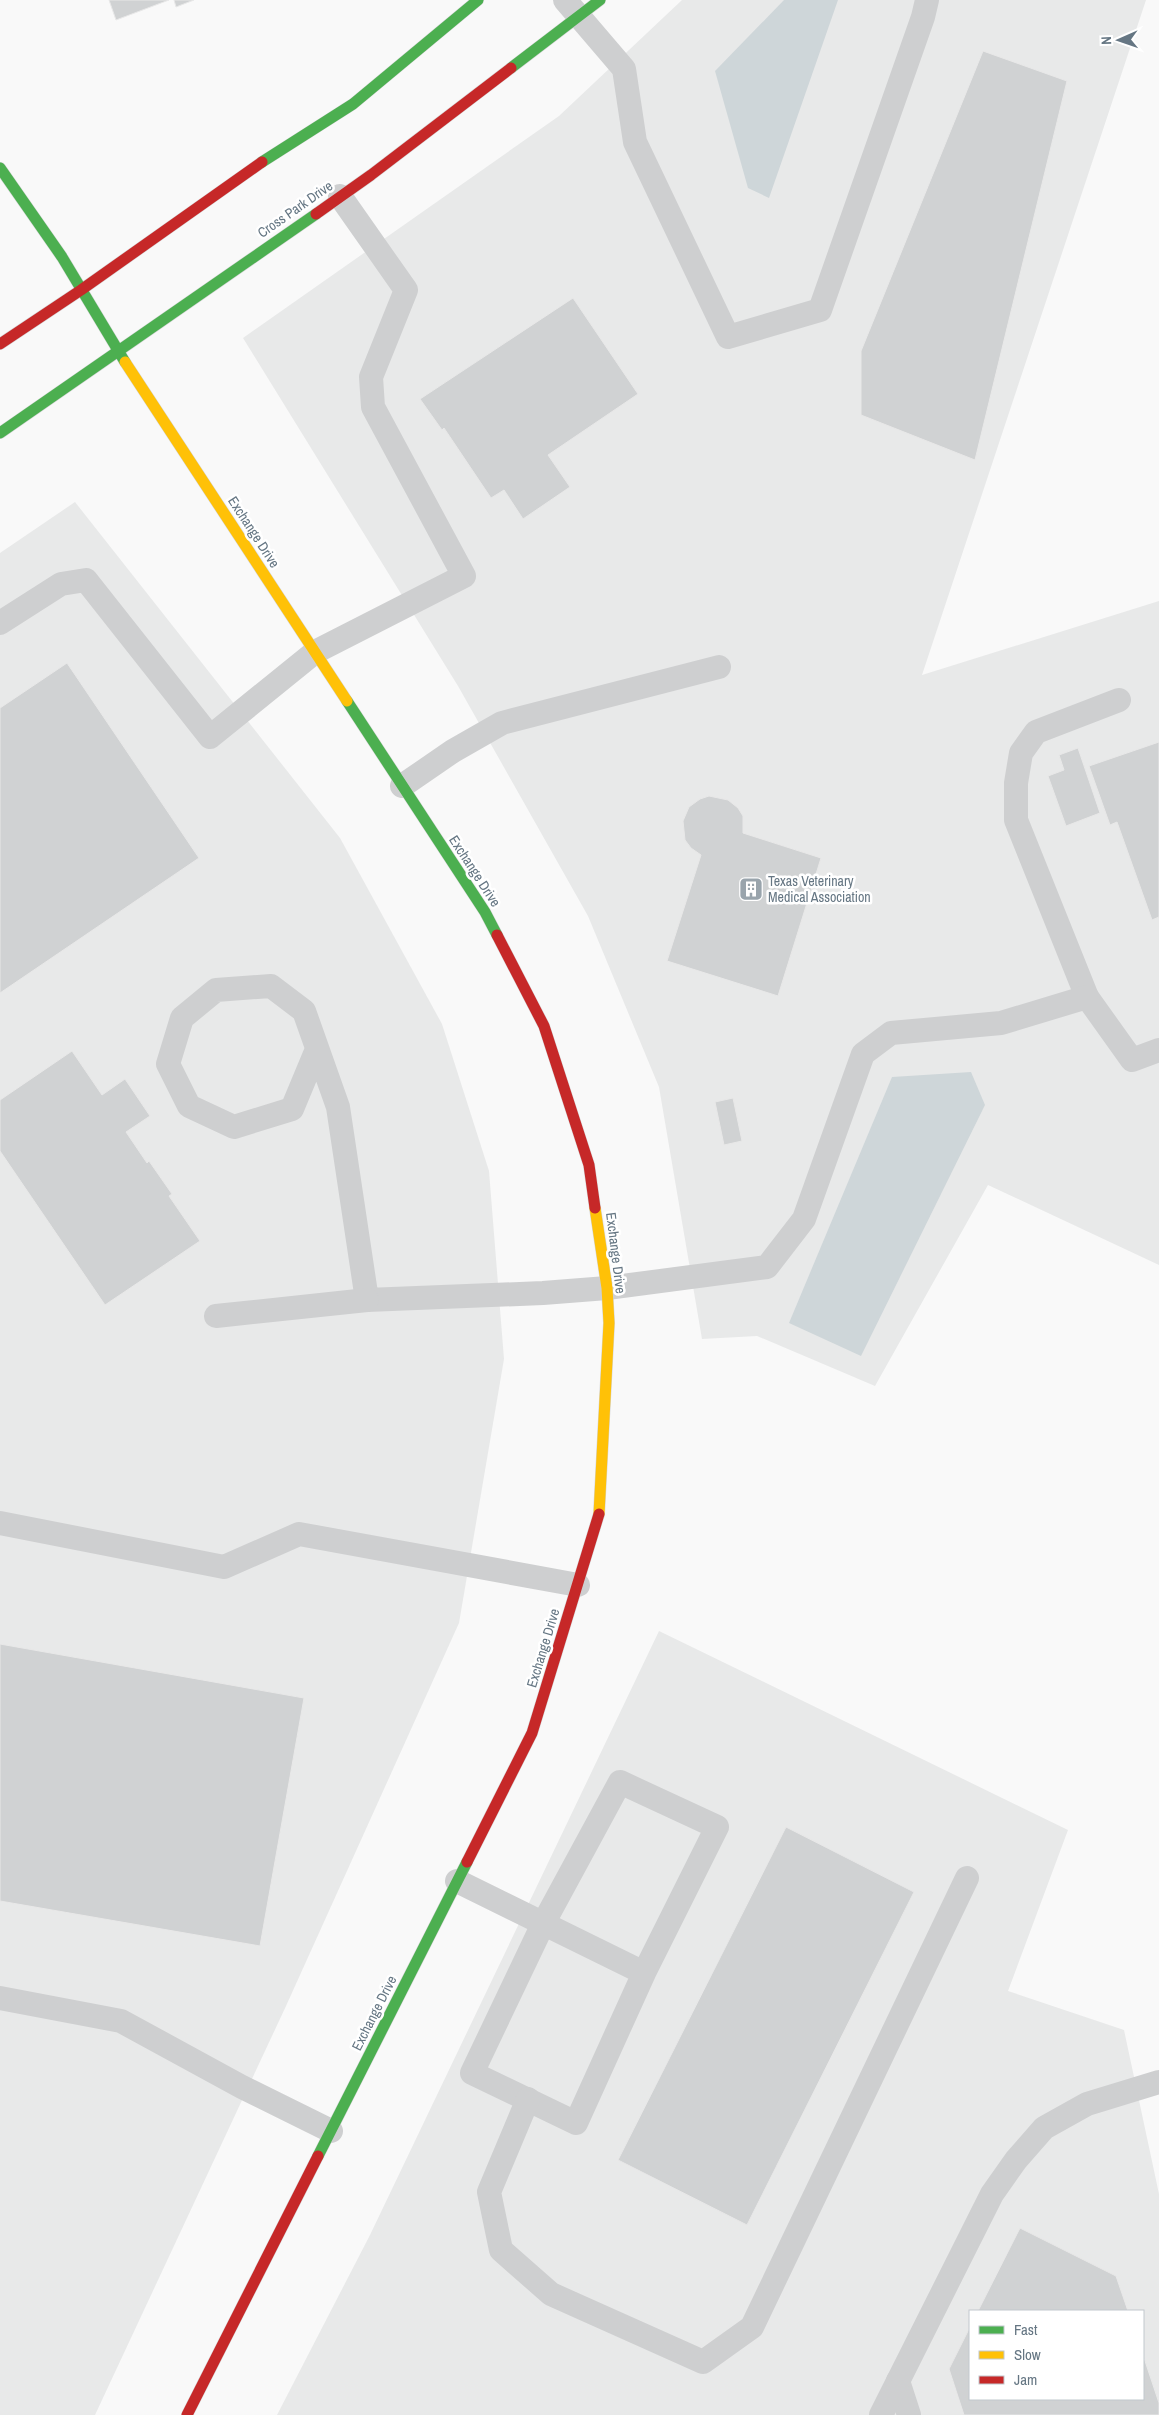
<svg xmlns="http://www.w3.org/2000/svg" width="1159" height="2415" viewBox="0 0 1159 2415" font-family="'Archivo Narrow',sans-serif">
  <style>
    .built { fill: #e8e9e9; fill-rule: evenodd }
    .water { fill: #ced6d9 }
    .building { fill: #d0d2d3; stroke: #e8e8e8 }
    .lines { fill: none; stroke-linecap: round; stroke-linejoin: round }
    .fast-casing { stroke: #d5d6d7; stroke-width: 12 }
    .slow-casing { stroke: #d5d6d7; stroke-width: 12 }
    .jam-casing { stroke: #d5d6d7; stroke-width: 12 }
    .lane { stroke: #cecfd0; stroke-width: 24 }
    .fast { stroke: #4caf50; stroke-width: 11 }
    .slow { stroke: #ffc107; stroke-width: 11 }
    .jam { stroke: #c62828; stroke-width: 11 }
    .labels { text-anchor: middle; stroke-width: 5; stroke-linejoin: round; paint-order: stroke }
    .street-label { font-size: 14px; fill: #657683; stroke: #fff }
    .poi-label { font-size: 14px; fill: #657683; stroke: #fff; text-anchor: start }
  </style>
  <rect width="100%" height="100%" fill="#f9f9f9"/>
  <g class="built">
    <path d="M682,0H1146L922,675L1159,601V1265L988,1185L875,1386L757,1336L702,1339L659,1087L588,916L458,686L243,338L559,116Z"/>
    <path d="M75,502L340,838L442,1024L489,1171L504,1359L459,1623L286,2006L95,2415H0V553Z"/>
    <path d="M659,1631L1068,1830L1008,1991L1124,2030L1159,2194V2415H277L370,2235ZM970,2311H1143V2399H970Z"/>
  </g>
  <g class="water">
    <path d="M784,0H838L769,198L748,188L715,71Z"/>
    <path d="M971,1072L985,1105L861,1356L789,1323L892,1077Z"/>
  </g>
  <g class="building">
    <path d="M109,0H169L116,20Z"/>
    <path d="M174,0H194L176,7Z"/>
    <path d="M983,51L1067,81L975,460L861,415V351Z"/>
    <path d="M573,298L638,394L548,455L570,487L523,519L504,490L491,498L444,428L442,430L420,399Z"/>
    <path d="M67,663L199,858L0,993V708Z"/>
    <path d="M1159,742V917L1152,920L1117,822L1110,825L1089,766Z"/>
    <path d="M1078,748L1100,813L1066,826L1048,776L1064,770L1059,755Z"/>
    <path d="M709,796L728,800L738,808L743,816V833L821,858L778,996L667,961L701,855L691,848L685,840L683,821L689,807L700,799Z"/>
    <path d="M72,1051L102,1095L125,1079L150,1116L126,1132L147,1163L149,1161L172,1194L169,1196L200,1241L105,1305L0,1151V1100Z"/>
    <path d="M733,1098L742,1141L724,1145L715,1102Z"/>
    <path d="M0,1644L304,1698L260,1946L0,1901Z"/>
    <path d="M786,1827L914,1892L747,2225L618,2160Z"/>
    <path d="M1020,2228L1116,2276L1128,2311H978Z"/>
    <path d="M970,2327V2399H1143V2355L1159,2403V2415H964L949,2369Z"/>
  </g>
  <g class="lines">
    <g class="fast-casing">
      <g id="fast">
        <path d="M511,68L600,0"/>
        <path d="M262,162L353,104L478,0"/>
        <path d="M0,168L62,257L125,362"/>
        <path d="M0,433L316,214"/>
        <path d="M347,701L485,912L497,935"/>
        <path d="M318,2156L467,1862"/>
      </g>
    </g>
    <g class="slow-casing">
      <g id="slow">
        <path d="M125,362L347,701"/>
        <path d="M595,1208L607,1288L609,1323L599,1514"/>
      </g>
    </g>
    <g class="jam-casing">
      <g id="jam">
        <path d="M316,214L371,175L511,68"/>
        <path d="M0,344L81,290L262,162"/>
        <path d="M497,935L544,1026L589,1165L595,1208"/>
        <path d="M467,1862L532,1733L599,1514"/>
        <path d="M187,2415L318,2156"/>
      </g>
    </g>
    <g class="lane">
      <path d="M565,0L624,69L635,142L728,337L820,310L923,17L927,0"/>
      <path d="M0,623L61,584L86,580L210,737L315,652L464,576L373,407L371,377L406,290L340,196"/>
      <path d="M402,786L453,751L502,723L719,667"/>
      <path d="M1087,997L1016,820V783L1021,753L1036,732L1119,700"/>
      <path d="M317,1049L292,1109L234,1127L189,1106L168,1064L182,1018L216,990L271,986L304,1011L338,1107L367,1300L543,1293L607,1288L767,1267L804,1219L863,1054L891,1033L1001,1023L1087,997L1132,1060L1159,1050"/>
      <path d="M216,1316L367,1300"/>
      <path d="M0,1523L224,1567L299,1534L578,1585"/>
      <path d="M457,1881L644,1973L576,2123L472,2073L543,1924L620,1782L717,1827L644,1973"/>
      <path d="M0,1998L121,2021L242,2087L331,2131"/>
      <path d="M528,2099L489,2192L501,2250L551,2294L703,2362L752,2327L967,1878"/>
      <path d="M898,2381L909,2415"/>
      <path d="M881,2415L992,2194L1016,2160L1044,2128L1087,2104L1159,2082"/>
    </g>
    <use href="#fast" class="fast"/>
    <use href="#slow" class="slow"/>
    <use href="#jam" class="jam"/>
  </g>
  <defs>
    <g id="building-square" transform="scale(1.25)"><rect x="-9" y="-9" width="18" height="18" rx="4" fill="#99a4ac" stroke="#fff"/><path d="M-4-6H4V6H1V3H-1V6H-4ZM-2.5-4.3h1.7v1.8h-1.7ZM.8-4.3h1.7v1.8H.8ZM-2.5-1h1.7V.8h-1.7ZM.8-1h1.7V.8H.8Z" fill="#fff"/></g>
  </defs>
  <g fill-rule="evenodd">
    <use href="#building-square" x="751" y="889"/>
  </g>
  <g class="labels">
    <g class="street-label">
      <text transform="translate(295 209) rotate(-35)" y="5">Cross Park Drive</text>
      <text transform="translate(254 532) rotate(57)" y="5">Exchange Drive</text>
      <text transform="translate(475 871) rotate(57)" y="5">Exchange Drive</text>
      <text transform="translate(616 1253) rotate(83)" y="5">Exchange Drive</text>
      <text transform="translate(543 1648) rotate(-73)" y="5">Exchange Drive</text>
      <text transform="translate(374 2013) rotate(-63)" y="5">Exchange Drive</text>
    </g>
    <g class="poi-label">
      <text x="768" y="886">Texas Veterinary<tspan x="768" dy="16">Medical Association</tspan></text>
    </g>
  </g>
  <rect x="969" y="2310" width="175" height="90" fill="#ffffff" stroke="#c1c8cd"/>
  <rect x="979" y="2326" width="25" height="8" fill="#4caf50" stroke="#c1c8cd"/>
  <text x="1014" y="2335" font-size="15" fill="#657683">Fast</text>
  <rect x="979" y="2351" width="25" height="8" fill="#ffc107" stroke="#c1c8cd"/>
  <text x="1014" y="2360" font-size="15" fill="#657683">Slow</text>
  <rect x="979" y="2376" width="25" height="8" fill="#c62828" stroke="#c1c8cd"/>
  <text x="1014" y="2385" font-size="15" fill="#657683">Jam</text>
  <g transform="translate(1119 40) rotate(268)" stroke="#ffffff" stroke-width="4" paint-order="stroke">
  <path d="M0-4L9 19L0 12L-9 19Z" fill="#657683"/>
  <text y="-8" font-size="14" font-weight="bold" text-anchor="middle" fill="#657683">N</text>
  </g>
</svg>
